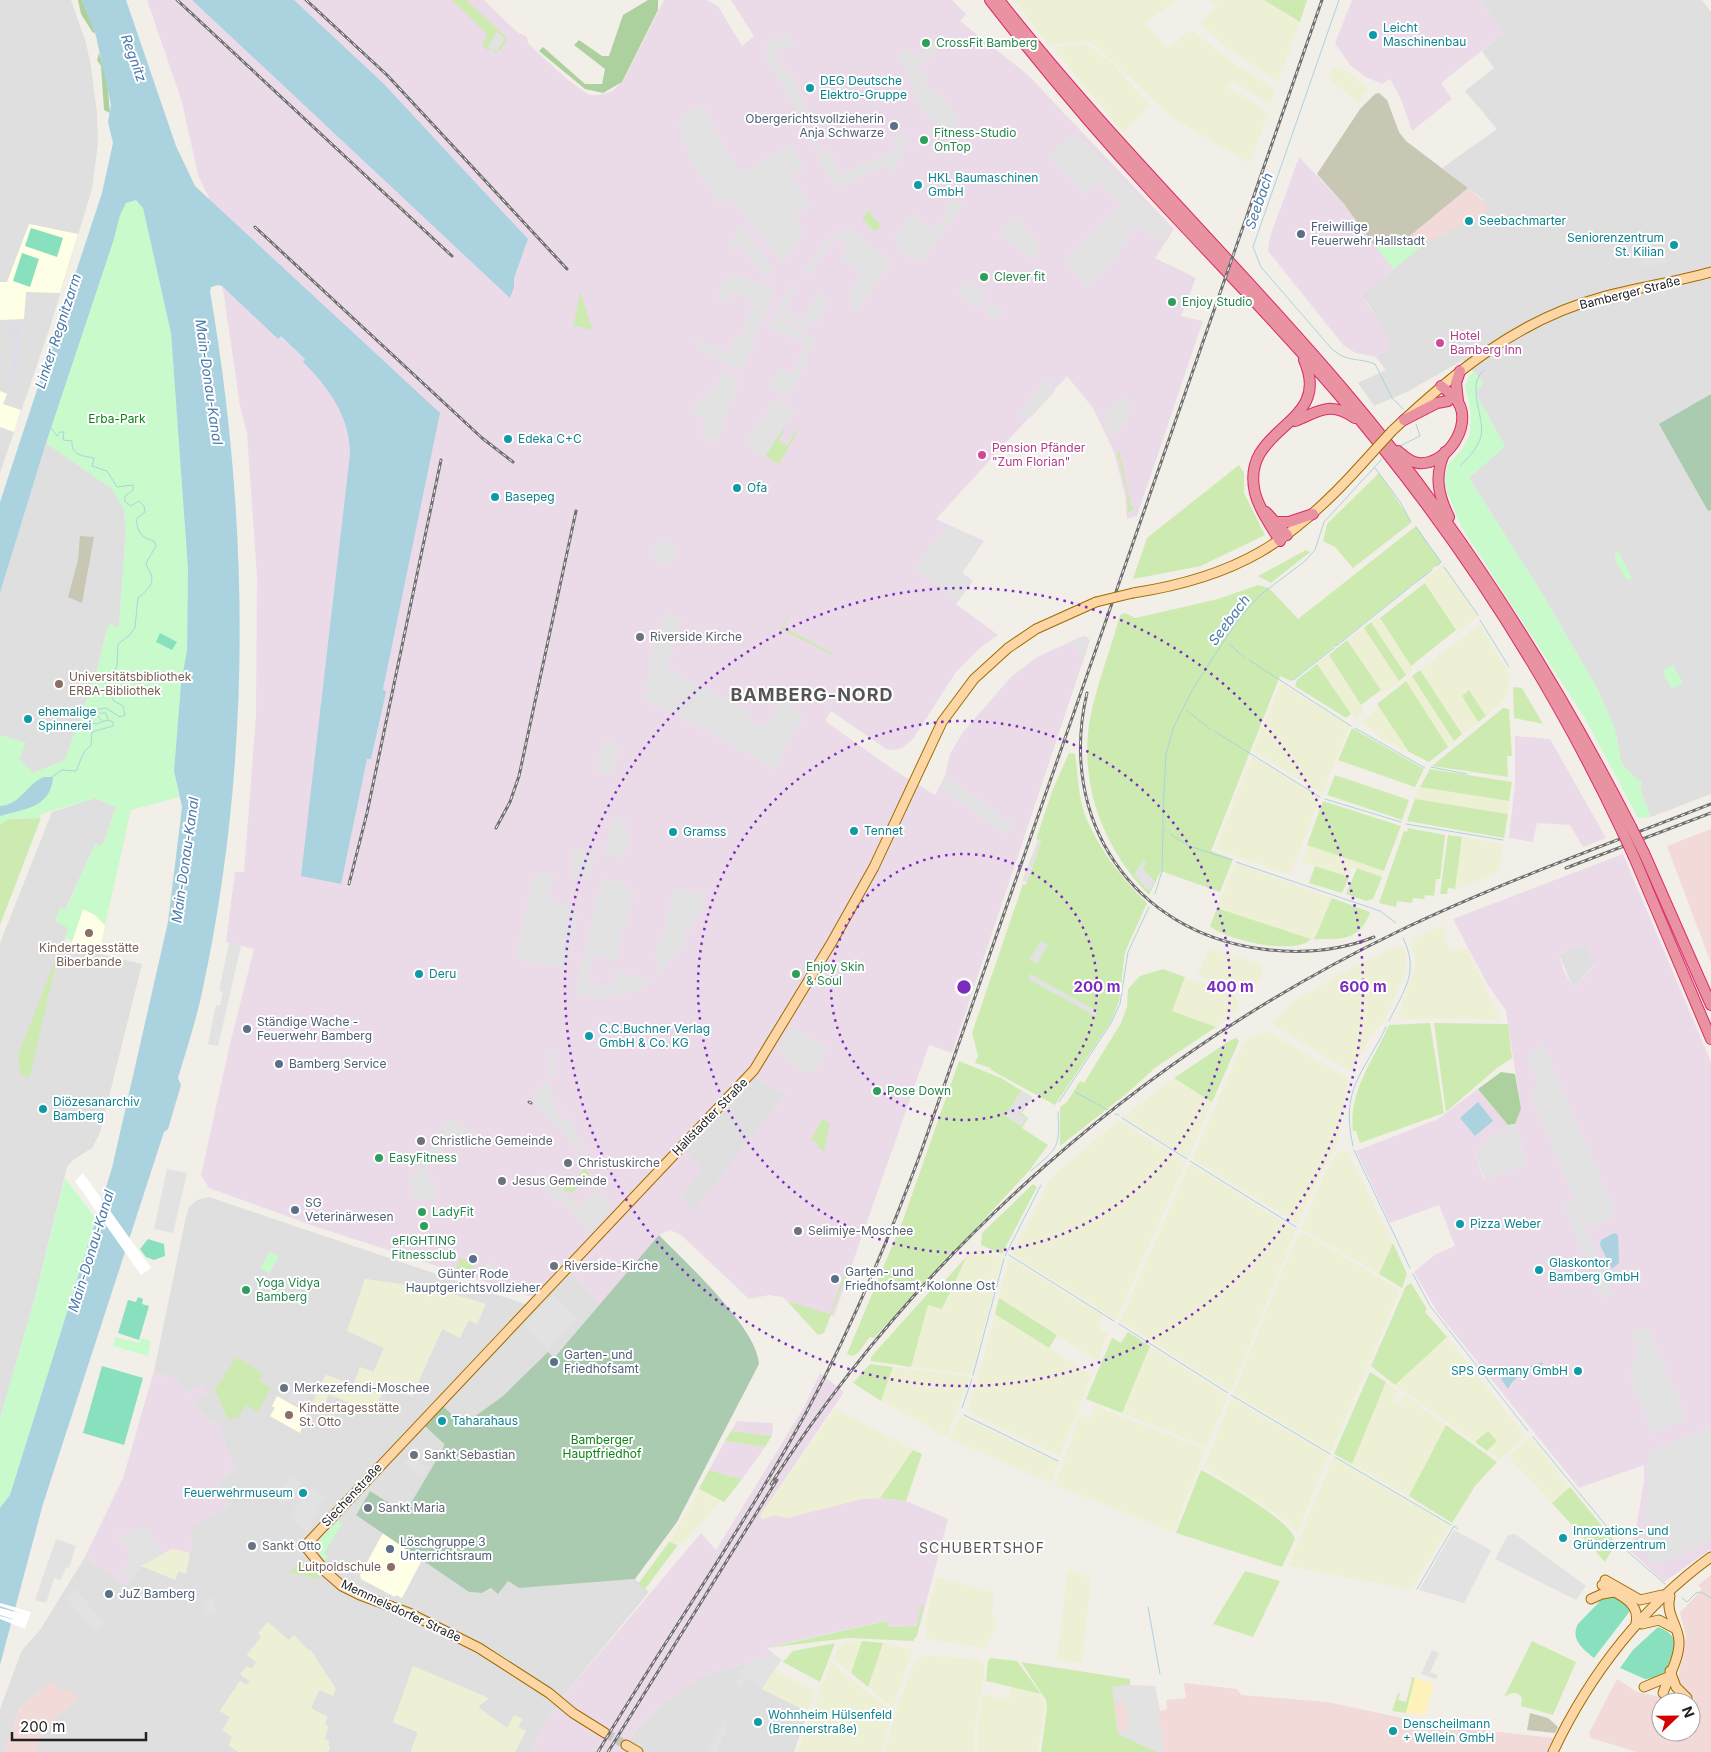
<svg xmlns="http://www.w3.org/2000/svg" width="1711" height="1752" viewBox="0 0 1711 1752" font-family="Inter,sans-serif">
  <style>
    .residential { fill: #e0dfdf; fill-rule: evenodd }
    .commercial { fill: #f2dad9; fill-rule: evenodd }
    .industrial { fill: #ebdbe8; fill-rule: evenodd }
    .education { fill: #ffffe5 }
    .construction { fill: #c7c7b4 }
    .farmland { fill: #eef0d5 }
    .grass { fill: #cdebb0 }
    .forest { fill: #add19e }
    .sand { fill: #fff1ba }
    .cemetery { fill: #aacbaf }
    .park { fill: #c8facc }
    .pitch { fill: #88e0be }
    .parking { fill: #e2e2e2 }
    .plaza { fill: #dddde8 }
    .water { fill: #aad3df }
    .pier { fill: #fff }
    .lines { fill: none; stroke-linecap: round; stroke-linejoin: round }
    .stream { stroke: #aad3df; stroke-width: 1 }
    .major-tunnel { stroke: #c8c6c1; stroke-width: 9; stroke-dasharray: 9 4.5; stroke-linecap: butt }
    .major-casing { stroke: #a06b00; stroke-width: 11 }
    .highway-casing { stroke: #dc2a67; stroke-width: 12 }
    .major { stroke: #fcd6a4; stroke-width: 9 }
    .highway { stroke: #e892a2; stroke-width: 10 }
    .rail-casing { stroke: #707070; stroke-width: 3 }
    .rail { stroke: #fff; stroke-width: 1; stroke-dasharray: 4; stroke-linecap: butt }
    .major-bridge-casing { stroke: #a06b00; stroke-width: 11; stroke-linecap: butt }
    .highway-bridge-casing { stroke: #dc2a67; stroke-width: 12; stroke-linecap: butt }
    .major-bridge { stroke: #fcd6a4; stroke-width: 9 }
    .highway-bridge { stroke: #e892a2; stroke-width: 10 }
    .ring { fill: none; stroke: #7b2cbf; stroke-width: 2.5; stroke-dasharray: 2.5 5 }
    .culture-dot { fill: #0f9aa8; stroke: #fff; stroke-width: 2 }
    .leisure-dot { fill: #2e9e5b; stroke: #fff; stroke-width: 2 }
    .service-dot { fill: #5c6f8a; stroke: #fff; stroke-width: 2 }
    .hotel-dot { fill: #d1479c; stroke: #fff; stroke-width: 2 }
    .worship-dot { fill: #6b7280; stroke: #fff; stroke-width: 2 }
    .education-dot { fill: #8d6e63; stroke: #fff; stroke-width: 2 }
    .labels { text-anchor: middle; stroke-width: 4; stroke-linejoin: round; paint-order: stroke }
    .culture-label { font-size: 12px; fill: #0d838f; stroke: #fff; text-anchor: start }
    .leisure-label { font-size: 12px; fill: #27864d; stroke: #fff; text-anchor: start }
    .service-label { font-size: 12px; fill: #4e5e75; stroke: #fff; text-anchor: start }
    .street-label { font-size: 12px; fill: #222; stroke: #fff }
    .hotel-label { font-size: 12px; fill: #b23c85; stroke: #fff; text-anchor: start }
    .park-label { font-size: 12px; fill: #0c8416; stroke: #fff }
    .worship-label { font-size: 12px; fill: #5b616d; stroke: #fff; text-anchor: start }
    .education-label { font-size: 12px; fill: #785e54; stroke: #fff; text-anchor: start }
    .water-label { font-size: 14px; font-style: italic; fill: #4a7aab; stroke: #fff }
    .neighbourhood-label { font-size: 14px; letter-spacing: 1px; fill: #555; stroke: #fff }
    .district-label { font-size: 18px; font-weight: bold; letter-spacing: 1px; fill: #555; stroke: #fff }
    .centre { fill: #7b2cbf; stroke: #fff; stroke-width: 2.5 }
    .ring-label { font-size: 15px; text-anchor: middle; font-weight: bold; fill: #7b2cbf; stroke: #fff; stroke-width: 4; stroke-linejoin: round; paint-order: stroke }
  </style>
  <rect width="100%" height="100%" fill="#f2efe9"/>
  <g class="residential">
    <path d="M0,0H71L86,43L91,67L97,113L98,144L92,189L51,324L0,473Z"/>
    <path d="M1481,0H1702L1711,12V794L1651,817L1640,789L1642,783L1626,770L1620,760L1617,738L1598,690L1543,595L1469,478L1505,446L1476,394L1483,383L1463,360L1407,392L1374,406L1358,383L1386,370L1376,357L1391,348L1372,309L1361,295L1394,269L1374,245L1406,239L1426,243L1438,235H1443L1484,200L1442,168L1497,129L1465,91L1494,68L1482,51L1504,33Z"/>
    <path d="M46,443L111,488L124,509L126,530L119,628L107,629L97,670L65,760L33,773L19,759L25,743L0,735V593Z"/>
    <path d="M95,798L116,807L102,846L95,844L65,910L69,928L63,945L142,964L100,1133L92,1148L73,1160L67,1167L33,1305L0,1418V943L52,812Z"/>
    <path d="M1585,944L1595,964L1573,988L1559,954Z"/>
    <path d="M749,1073L785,1095L694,1211L680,1199L679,1146Z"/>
    <path d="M209,1197L528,1305L564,1267L601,1305L554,1358L548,1353L503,1396L463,1425L443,1406L435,1435L444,1445L443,1450L405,1513L370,1491L356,1514L469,1592L482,1593L508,1581L519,1588L635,1579L649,1592L561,1699L529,1752H515L525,1732L518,1727L522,1719L507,1728L501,1724L479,1708V1706L489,1698L393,1722L418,1732L411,1752H328L330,1747L324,1739L328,1727L311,1708L319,1690L309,1651L289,1640L258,1633L261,1637L247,1655L257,1662L252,1669L241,1675L250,1681L246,1685L240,1681L220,1711L230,1717L232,1737L229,1746L239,1752H35L46,1726L77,1698L62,1692L53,1681L26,1702L19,1710L4,1752H0V1709L22,1650L40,1630L85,1557L128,1586L141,1566L175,1579L178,1571L186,1573L192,1542L190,1528L217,1483L236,1468L226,1447L219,1422L214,1424L193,1406L199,1398L204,1384L185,1393L177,1380L154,1371L186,1217L189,1207L197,1200ZM365,1279L440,1290L477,1323L470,1320L442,1329L412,1396L388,1384L361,1408L329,1394L314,1395L326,1375L353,1385L373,1373L384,1348Z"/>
    <path d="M775,1655L781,1660L762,1689L808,1712L794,1752H630L624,1748L637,1729L654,1711L691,1682L702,1676Z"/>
  </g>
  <g class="commercial">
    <path d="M1468,188L1488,205L1486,212L1426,243L1406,239Z"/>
    <path d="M1711,829V963L1667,846Z"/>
    <path d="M1711,1575V1752H1636L1591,1738L1589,1733L1617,1679L1637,1692L1674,1700L1686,1636L1680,1613L1702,1589L1698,1585ZM1661,1702H1691V1732H1661Z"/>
    <path d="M53,1681L62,1692L68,1688L78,1698L46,1726L35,1752H4L19,1711L26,1702Z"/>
    <path d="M1184,1683L1237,1689L1241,1695L1327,1702L1435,1725L1564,1739L1559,1752H1158L1118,1734L1112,1687L1155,1686L1160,1711L1167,1709L1166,1700L1186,1698Z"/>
  </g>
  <g class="industrial">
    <path d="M147,0H484L517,32L527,37L528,43L538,53L568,80L589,95H598L611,92L623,81L664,0H706L713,3L718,6L742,46L754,36L731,0H952L966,14L960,21L1028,75L1174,229L1155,258L1196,278L1181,316L1203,321L1137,516L1127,519L1125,495L1114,452L1093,408L1067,376L936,519L984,541L962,573L973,581L956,604L998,635L980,648L956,672L913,739L902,748L895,750L886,749L831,711L825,721L894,770L935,795L945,776L950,754L963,732L1011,677L1037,657L1081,637L1085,636L1090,640L952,1053L929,1045L834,1316L790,1303L782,1297L769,1295L749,1299L681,1235L670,1230L659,1235L601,1305L563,1266L533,1297L529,1296L314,1226L209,1188L201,1175L229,1048L254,949L226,942L235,872H244L256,715L257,577L247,434L240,406L210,200L198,175L182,102ZM749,1073L785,1095L694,1210L680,1199L702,1168L680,1146Z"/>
    <path d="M1352,0H1481L1504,33L1441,83L1452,99L1412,131L1401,99L1390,79L1382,84L1364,76L1350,65L1335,43Z"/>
    <path d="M1299,157L1344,204L1394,269L1361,295L1379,320L1391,348L1376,357L1356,353L1344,346L1268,251L1270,237Z"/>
    <path d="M1515,736L1550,739L1606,838L1583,847L1570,825L1537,823L1533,842L1509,838L1515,782Z"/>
    <path d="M1623,854L1711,1062V1549L1664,1582L1629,1550L1636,1529L1644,1481V1465L1579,1488L1438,1313L1414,1272L1436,1254L1455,1246L1439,1205L1390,1223L1356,1151L1438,1119L1478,1089L1508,1125L1474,1152L1484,1180L1527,1164L1515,1124L1521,1109L1506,1011L1486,982L1453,919ZM1585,944L1595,965L1573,988L1563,969L1559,954Z"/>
    <path d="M154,1371L177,1380L185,1393L204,1384L209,1393L199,1398L193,1406L214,1424L219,1421L226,1447L236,1468L218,1483L230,1506L190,1528L192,1542L190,1553L172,1549L141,1566L128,1586L85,1557L123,1478Z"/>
    <path d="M820,1373L844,1392L760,1516L763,1519L774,1515L787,1518L861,1499L880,1498L906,1501L948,1519L920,1626L889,1627L885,1621L791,1642L767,1648L775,1655L702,1676L654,1711L637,1729L624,1748L630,1752H529L561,1699L701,1533L716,1550L803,1409Z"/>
    <path d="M737,1421L773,1423L772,1436L731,1431Z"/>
    <path d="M725,1441L765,1447L742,1479L709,1470Z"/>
  </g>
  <g class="education">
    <path d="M29,224L78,234L60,293L26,292L24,319L0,320V282H7Z"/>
    <path d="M0,391L7,394L3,404L21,410L14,432L0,427Z"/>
    <path d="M83,909L95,915L105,925L100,952L71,945Z"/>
    <path d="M277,1396L307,1413L300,1433L270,1416L275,1408L272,1406Z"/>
    <path d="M383,1533L422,1560L402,1598L396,1595L395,1597L361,1579L360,1575Z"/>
  </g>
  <g class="construction">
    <path d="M1379,93L1387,100L1399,132L1406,141L1468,188L1406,239L1396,234L1374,245L1344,204L1317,174L1360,109L1375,94Z"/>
    <path d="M80,536L94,537L82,603L68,597L78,560Z"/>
    <path d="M1530,1713L1548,1718L1558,1727L1555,1733L1527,1730Z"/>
  </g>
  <g class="farmland">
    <path d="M1014,0H1177L1145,23L1168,48L1191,30L1239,67L1276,89L1271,105L1232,81L1227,86L1269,113L1251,160L1248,163L1242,159L1173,118L1094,44L1084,41L1048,45Z"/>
    <path d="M1210,0H1264L1300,22L1278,82L1222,44L1200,23L1217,5Z"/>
    <path d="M1081,44L1091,47L1112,63L1150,105L1123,133L1053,48Z"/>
    <path d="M1335,66L1348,72L1368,88L1359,103L1327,78Z"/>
    <path d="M1444,564L1478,616L1458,633L1424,580Z"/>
    <path d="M1378,616L1413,669L1406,675L1371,622Z"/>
    <path d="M1480,624L1509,673L1508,692L1503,700L1486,716L1469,690L1462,695L1478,722L1462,734L1420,670Z"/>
    <path d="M1364,628L1399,681L1383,694L1347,640Z"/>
    <path d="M1329,655L1364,710L1355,719L1317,664Z"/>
    <path d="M1412,676L1455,742L1448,747L1406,681Z"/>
    <path d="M1281,683L1350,726L1322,794L1253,751Z"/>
    <path d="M1379,707L1409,752L1389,742L1361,723Z"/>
    <path d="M1252,756L1320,799L1290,875L1215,849Z"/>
    <path d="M1420,787L1509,801L1508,814L1415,799Z"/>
    <path d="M1462,837L1503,844L1499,872L1457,889H1455Z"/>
    <path d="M1307,845L1384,871L1382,877L1353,866L1349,877L1315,866L1302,861Z"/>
    <path d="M1235,863L1332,898L1314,940L1217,908Z"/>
    <path d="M1443,925L1450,950L1467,948L1500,1019H1397L1416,964L1411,939Z"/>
    <path d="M1397,946L1403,947L1405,951L1407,961L1403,980L1383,1022L1369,1039L1351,1072L1276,1027L1273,1022L1293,1001L1348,970Z"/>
    <path d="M1209,948L1261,964L1262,977L1253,987L1241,989L1197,976Z"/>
    <path d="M1185,977L1237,996L1239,1009L1216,1027L1171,1011Z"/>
    <path d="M1267,1031L1349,1079L1336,1148L1321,1173L1298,1224L1192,1159L1241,1047L1246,1039Z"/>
    <path d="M1174,1078L1212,1102L1188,1158L1123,1117Z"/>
    <path d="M1119,1120L1186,1162L1116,1320L1012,1254L1048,1182L1058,1171Z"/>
    <path d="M1343,1151L1348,1152L1393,1243L1379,1274L1301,1229L1323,1177L1337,1154Z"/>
    <path d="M1190,1163L1296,1230L1231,1392L1120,1321Z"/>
    <path d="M1304,1233L1400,1290L1331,1452L1233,1394L1281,1275L1299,1234Z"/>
    <path d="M974,1250H981L1003,1258L972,1374L911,1367L928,1304L943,1309L967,1256Z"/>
    <path d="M1009,1258L1103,1316L1097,1327L1108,1334L1097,1361L999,1298Z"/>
    <path d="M365,1279L440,1290L486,1304L477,1324L469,1320L460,1338L442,1329L412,1396L388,1384L372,1413L329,1394L322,1411L311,1405L326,1375L353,1385L360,1367L374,1372L384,1348L347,1331Z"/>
    <path d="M995,1314L1092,1375L1061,1454L1058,1455L970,1413L969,1403L977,1382Z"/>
    <path d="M1447,1337L1524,1434L1523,1438L1500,1460L1487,1451L1497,1441L1488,1431L1475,1442L1395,1385Z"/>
    <path d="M1150,1346L1228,1396L1207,1447L1122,1413Z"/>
    <path d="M893,1367L971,1376L947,1437L881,1401Z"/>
    <path d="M1386,1382L1399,1391L1394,1400L1400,1403L1404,1395L1446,1425L1409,1496L1352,1464Z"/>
    <path d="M1231,1398L1329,1455L1297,1533L1283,1519L1204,1467Z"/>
    <path d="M1095,1406L1204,1449L1205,1452L1173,1532L1055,1485L1080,1414L1090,1418Z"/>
    <path d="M835,1408L913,1450L880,1498L861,1499L787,1518L774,1515L763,1519L760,1516L763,1511Z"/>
    <path d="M960,1416L1056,1461L1058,1464L1051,1483L950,1439Z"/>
    <path d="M1530,1437L1570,1487L1552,1503L1508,1456Z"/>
    <path d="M1333,1457L1450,1526L1411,1590L1288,1566Z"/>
    <path d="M699,1490L720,1501L683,1544L669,1542Z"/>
    <path d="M172,1549L190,1553L186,1574L178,1571L175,1580L141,1566Z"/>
    <path d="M1068,1569L1091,1578L1082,1663L1057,1660Z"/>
    <path d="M936,1577L994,1593L992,1617L997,1618L996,1626L986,1648L926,1639L925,1622Z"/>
    <path d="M268,1622L289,1640L294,1635L309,1651L310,1649L336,1689L333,1696L319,1690L311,1708L328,1717L324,1725L328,1727L324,1738L329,1741L328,1752H239L229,1746L232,1737L222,1730L230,1717L220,1711L240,1681L246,1685L250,1681L240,1674L247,1666L252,1669L256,1662L247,1655L261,1637L258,1633Z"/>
    <path d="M847,1641H862L851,1673L833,1659L838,1647Z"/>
    <path d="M883,1643L913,1649L893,1708L868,1687Z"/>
    <path d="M927,1655L976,1659L984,1664V1678L975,1726V1752H885L895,1713L915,1659Z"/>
    <path d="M831,1662L892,1712L882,1752H797Z"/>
    <path d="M413,1666L489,1698L479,1706V1708L507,1728L514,1715L523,1719L518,1727L526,1731L515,1752H411L418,1732L393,1722Z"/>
    <path d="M774,1670L816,1691L808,1712L762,1689Z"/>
    <path d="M1012,1687L1041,1694L1043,1698L1045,1708L1038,1752H978L977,1728L983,1694L1009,1700Z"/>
  </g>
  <g class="grass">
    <path d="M452,0H466L506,37C507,44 500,52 494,53L493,50L497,51L488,46L490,50L488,51L482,44L487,34Z"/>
    <path d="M1264,0H1307L1300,22Z"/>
    <path d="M870,209L872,216L881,225L875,232L862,219Z"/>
    <path d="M580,292L593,330L576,326L573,328Z"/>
    <path d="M783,428L785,430L779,441L787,446L796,430L798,431L779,464L765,456Z"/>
    <path d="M1121,451L1120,455L1131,505L1134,509L1130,512H1128L1127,492L1117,453Z"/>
    <path d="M1239,465L1244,473V493L1265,535L1201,566L1133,579L1147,538Z"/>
    <path d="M1379,473L1412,522L1353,568L1335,547L1323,541L1327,524Z"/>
    <path d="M1416,526L1441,562L1291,681L1280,676L1211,851L1233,859L1220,892L1161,871L1149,895C1105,850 1080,788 1089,725C1094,692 1111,649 1120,615L1125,613L1135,618L1153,614L1218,599L1258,585L1269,588L1298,619Z"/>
    <path d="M1306,550L1310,552L1271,583L1258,576Z"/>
    <path d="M1425,583L1456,630L1411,666L1380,618Z"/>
    <path d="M788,614L789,615L783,627L833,653L832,655L781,629Z"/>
    <path d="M1371,622L1406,675L1399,681L1364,628Z"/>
    <path d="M1347,640L1381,690L1361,705L1329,655Z"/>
    <path d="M1317,664L1351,714L1346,718L1295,686L1297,680Z"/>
    <path d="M1420,670L1462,734L1454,741L1412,676Z"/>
    <path d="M1406,681L1448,747L1429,762L1409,752L1377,704Z"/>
    <path d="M1513,687L1522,688L1543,724L1514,718Z"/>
    <path d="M1469,690L1486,716L1478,722L1462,696Z"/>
    <path d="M1503,708L1509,709L1512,756H1507L1508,777L1432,766Z"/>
    <path d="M1352,728L1424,769L1415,787L1338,760Z"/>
    <path d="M1069,753L1075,754C1078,773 1078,797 1085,815C1098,848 1122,879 1147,903L1125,952L1119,1002L1110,1023L1055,1105L991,1070V1068L975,1063L978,1056L972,1033L1023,884L1026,885L1041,841L1036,839L1053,789Z"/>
    <path d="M1430,769L1512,782L1509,801L1420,787Z"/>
    <path d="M1335,775L1409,800L1402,820L1327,795Z"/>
    <path d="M1415,799L1508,814L1504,838L1407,821Z"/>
    <path d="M1323,801L1401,826L1384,871L1307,845Z"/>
    <path d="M41,818L0,925V824L9,819Z"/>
    <path d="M1408,828L1445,835L1440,879H1436L1434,896L1425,895L1424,899L1413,898L1412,903L1397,901L1396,907L1379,903L1404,831L1407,832Z"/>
    <path d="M1448,835L1462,837L1455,889L1448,888L1447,894H1440Z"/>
    <path d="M1315,866L1349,877L1342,893L1309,883Z"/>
    <path d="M1357,868L1382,877L1373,899L1366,901L1346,894Z"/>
    <path d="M1332,898L1370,912C1364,930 1354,938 1334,939C1327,940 1321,938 1314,940Z"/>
    <path d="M1217,908L1311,939C1296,956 1225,940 1210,926Z"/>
    <path d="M59,951L30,1076L26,1078L20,1073L18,1055Z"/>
    <path d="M1163,969L1185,977L1172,1011L1216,1027L1156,1067L1126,1094L1060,1146V1107L1067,1102L1080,1081L1084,1083L1121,1023L1127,1007L1128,989L1140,976Z"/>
    <path d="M1430,1023L1444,1113L1360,1143L1356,1131H1353C1348,1091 1374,1060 1389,1025Z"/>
    <path d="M1434,1023L1508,1024L1512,1058L1497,1068L1446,1112Z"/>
    <path d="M1236,1038L1239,1041L1236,1048L1212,1102L1174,1078L1229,1041Z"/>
    <path d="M959,1061L1001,1078L1032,1097L1022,1113L1028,1118L1022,1128L1048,1145L1029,1171L874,1338L870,1337L858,1353L853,1356L847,1354L903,1220Z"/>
    <path d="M822,1119L830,1123L824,1151L817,1147L818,1144L811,1140Z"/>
    <path d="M584,1168L590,1173L572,1193L569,1191L567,1193L560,1186L568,1175L576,1181Z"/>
    <path d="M1033,1184L1037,1187L1002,1254L981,1245L982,1233Z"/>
    <path d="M1393,1243L1407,1274L1402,1288L1379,1274Z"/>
    <path d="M967,1256L942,1309L928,1305L911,1367L871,1361V1357L931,1290L941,1285Z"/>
    <path d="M460,1258L474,1264L470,1275L456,1270Z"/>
    <path d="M847,1266L843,1284L824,1333L818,1335L787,1301L830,1314Z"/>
    <path d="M1411,1283L1427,1309L1425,1312L1447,1337L1395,1385L1371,1366L1406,1286Z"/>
    <path d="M999,1298L1057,1335L1049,1348L995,1314Z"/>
    <path d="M1128,1332L1150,1346L1122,1413L1086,1399L1112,1338L1121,1343Z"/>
    <path d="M236,1357L263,1373L259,1380L271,1388L258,1412L246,1405L237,1419L233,1417L229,1422L215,1390Z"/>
    <path d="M870,1364L893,1367L881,1401L853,1383Z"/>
    <path d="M1370,1372L1386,1382L1352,1464L1334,1454Z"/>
    <path d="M1446,1425L1497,1462L1475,1486L1452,1523L1409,1496Z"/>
    <path d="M731,1431L772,1436L765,1447L725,1441Z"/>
    <path d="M1488,1431L1497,1441L1487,1451L1475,1442Z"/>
    <path d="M913,1450L922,1454L906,1501L880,1498Z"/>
    <path d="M709,1470L742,1479L724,1502L699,1489Z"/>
    <path d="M1201,1470C1220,1480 1291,1521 1295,1539L1282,1567L1176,1533Z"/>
    <path d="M1570,1487L1616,1543L1605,1562L1552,1503Z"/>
    <path d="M669,1542L678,1545L645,1589L638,1584Z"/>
    <path d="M307,1561L319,1576L318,1579L293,1573L288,1575L296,1565Z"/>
    <path d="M1245,1571L1280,1581L1253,1637L1213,1624Z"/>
    <path d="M921,1605H924L917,1636L913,1641L849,1638L767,1648L886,1621L889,1627L917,1626Z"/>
    <path d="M862,1641L883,1643L868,1687L851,1673Z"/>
    <path d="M1532,1641L1576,1662L1553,1715L1521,1706L1522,1698C1517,1690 1511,1693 1504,1697Z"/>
    <path d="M835,1643L820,1682L783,1662L793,1651Z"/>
    <path d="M991,1658L1017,1661L1041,1694L986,1681L988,1661Z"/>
    <path d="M1021,1662L1130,1679V1685L1112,1687L1118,1734L1158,1752H1041L1047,1708L1046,1700Z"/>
    <path d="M1410,1677L1415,1678L1406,1713L1392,1711L1398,1693H1400L1398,1700L1406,1702L1412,1680Z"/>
  </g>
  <g class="forest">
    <path d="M78,0H82L95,32L93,33L81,14Z"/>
    <path d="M648,0H658V10L622,82L603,93L585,89L539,51L543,47L585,84H602L605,69L574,45L579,40L602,56H609L623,15Z"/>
    <path d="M99,53L107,79L110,113L104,110L101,66L97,60Z"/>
    <path d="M1501,1072L1515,1074L1521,1109L1515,1124L1508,1125L1478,1089Z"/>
  </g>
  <path class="sand" d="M1415,1678L1434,1684L1425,1715L1406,1713Z"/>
  <g class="cemetery">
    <path d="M1711,394V510L1708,511L1659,424Z"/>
    <path d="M659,1235C685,1262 757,1327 759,1364L677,1522L635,1579L519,1588L508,1581L498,1594L491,1588L482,1593L469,1592L356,1515L370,1491L405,1513L443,1449L444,1444L424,1425L443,1406L463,1425L503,1396L548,1352L554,1358Z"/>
  </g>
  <g class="park">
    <path d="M131,200L139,201L143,208L171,333L188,569L187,650L181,684L174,771L179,797L131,810L105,925L95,915L83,909L72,941L65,938L68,928L55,921L60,908L66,909L95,844L102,846L116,807L95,798L41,814L40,818L10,819L0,824V735L26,743L19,759L33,773L65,760L97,670L107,629L110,624L119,627L126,530L124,509L111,488L46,443L113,242C112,232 120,205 131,200Z"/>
    <path d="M1396,234L1426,243L1394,269L1374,245Z"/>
    <path d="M1474,371L1483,383L1476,394L1505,446L1469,478L1543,595L1598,690L1615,729L1622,765L1642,783L1640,789L1651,817L1638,818L1586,720L1462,528L1447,492L1445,482L1447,466L1463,448L1470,434L1471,414L1465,385L1470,375Z"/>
    <path d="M1618,551L1619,553L1633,580L1626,579L1615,560V554Z"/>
    <path d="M1673,665L1683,683L1672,689L1664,676L1665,669Z"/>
    <path d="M65,1178L96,1219L10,1495L0,1508V1418L33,1305Z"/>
    <path d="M270,1251L279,1257L269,1273L260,1268Z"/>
    <path d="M116,1337L139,1343L141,1338L151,1341L148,1356L113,1346Z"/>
    <path d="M338,1521L342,1524L324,1553L328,1556L325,1561L316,1549V1543Z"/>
  </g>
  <g class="pitch">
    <path d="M31,228L63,238L57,257L25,246Z"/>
    <path d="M22,253L39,259L30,287L13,281Z"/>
    <path d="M160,633L177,642L172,650L156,642Z"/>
    <path d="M148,1239L164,1244L165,1256L154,1260L146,1257L140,1249Z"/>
    <path d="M138,1297L143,1299L142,1304L149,1306L139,1340L118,1333L128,1300L136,1302Z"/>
    <path d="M102,1366L143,1378L124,1445L83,1433Z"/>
    <path d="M1605,1596C1615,1596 1626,1600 1630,1611L1594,1658C1583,1649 1570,1639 1578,1624Z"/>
    <path d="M1658,1627C1686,1637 1672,1657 1662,1677L1645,1679L1620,1668L1633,1650Z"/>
  </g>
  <g class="parking">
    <path d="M497,32L505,38L497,51L488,46Z"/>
    <path d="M788,34L793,45L775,53L784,72L789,70L807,111V113L799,117L764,52L769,41Z"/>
    <path d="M939,40L943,46L918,67L929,79L925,83L933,93L936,91L960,118L953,124L955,127L945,136L922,110L907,76L909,74L897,56L906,48L915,58Z"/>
    <path d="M701,104L740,174L792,144L805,168L792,175L810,207L795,216L804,233L785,260L780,261L733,200L728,203L724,199L719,202L693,165L679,127L681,116Z"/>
    <path d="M908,131L901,159L891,176L886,165L836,187L825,171L811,141L815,139L822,154L829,151L841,174L897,149L893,138Z"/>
    <path d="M1071,136H1079L1170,227L1162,243L1136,224L1121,249L1116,254L1118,257L1105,267V270L1087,288L1064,261L1121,204L1099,182L1085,195L1050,160L1051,154Z"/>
    <path d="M953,198L963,205L921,262L915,257L912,260L898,250L901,246L893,240L912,214L931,228L934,224L937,226L948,212L945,210Z"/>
    <path d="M1013,217L1041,247L1032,259L999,235Z"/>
    <path d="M740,224L774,270L765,277L741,246L735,250L728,241L739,233L735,228Z"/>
    <path d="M849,229L890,259L887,263L890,265L855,313L851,310L855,304L847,297L863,275L840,257L849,245L837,236L807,276L802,272L830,236L840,230L848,231Z"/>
    <path d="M1664,254L1666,262L1643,267L1641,259Z"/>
    <path d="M736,274L775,289L744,368L741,367L739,370L701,351L693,339L728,353L735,337L740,339L754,301L733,292L729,302L717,298L726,277L730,279Z"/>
    <path d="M967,281L987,296L978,309L957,294Z"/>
    <path d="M792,284L797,287L784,311L802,321L817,293L829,300L817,322L813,320L807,330L776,313Z"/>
    <path d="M991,304L1002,312L996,321L984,313Z"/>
    <path d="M776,316L815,339L789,397L770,388L778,369L792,374L806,344L770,327Z"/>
    <path d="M721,372L736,379L738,383L716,443L700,437L706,419L689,412L711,388H717V381Z"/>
    <path d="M1046,378L1054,385L1051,388L1055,391L1030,418L1018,415Z"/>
    <path d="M1124,395L1130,401L1128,421L1112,438L1103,420L1107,417L1105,414Z"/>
    <path d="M774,399L796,411L765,456L744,444Z"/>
    <path d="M948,525L982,542L960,573L972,581L958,601L913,569Z"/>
    <path d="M659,539L677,547L670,567L651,559Z"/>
    <path d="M668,613L681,620L667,668L751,712L748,719L764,728L780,699L805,714L775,769L733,746L734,744L642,698L647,688L644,686L653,670L648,667L664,615L667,616Z"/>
    <path d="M1081,637L1086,642L1087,652L1084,658L1070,642Z"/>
    <path d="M603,741L619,745L613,774L597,771Z"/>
    <path d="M945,776L1014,825L1007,835L942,789Z"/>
    <path d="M613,820L628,823L626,831L630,832L624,859L605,854Z"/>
    <path d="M1038,840L1041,841L1027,882L1022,881Z"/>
    <path d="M575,848L595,852L589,879L569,875L573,868L572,860L575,859L573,855Z"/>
    <path d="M1143,860L1146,863L1143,869L1155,882L1149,891L1134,875Z"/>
    <path d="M534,872L554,877L546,897L550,898V901L575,907L574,911L579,912L566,969L515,958Z"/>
    <path d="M602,879L625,883L624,890L634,892L626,928H622L618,946L621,947L618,961L593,955L586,981L612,987L616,971L653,980L636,991L625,992L624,996L608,995L607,1000L578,993L579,990L576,989Z"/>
    <path d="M674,888L705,894L702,908L689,932H686L683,945L672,959H668L666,967L659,974L657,971L659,960L655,959L659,940H662Z"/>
    <path d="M1041,941L1048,945L1037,964L1029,960Z"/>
    <path d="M229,943L241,946L218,1046L208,1044L216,1005H220L223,992L219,991Z"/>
    <path d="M1030,974L1097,1011L1095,1016L1028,979Z"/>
    <path d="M791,1025L828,1048L813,1073L809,1071L807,1074L785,1060L787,1056L777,1049Z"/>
    <path d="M1543,1043L1615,1212L1612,1214L1614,1217L1589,1227L1588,1224L1585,1225L1530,1094L1540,1089L1527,1057Z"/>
    <path d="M554,1051L557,1075L550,1076L547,1052Z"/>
    <path d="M548,1081L557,1113L561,1121L567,1120L565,1111H567L575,1132L586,1153L583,1154L531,1099L539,1086Z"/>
    <path d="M1021,1091L1031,1097L1021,1114L1027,1118L1021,1126L1005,1116Z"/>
    <path d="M450,1118L480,1137L455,1147L450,1135L439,1160H428L427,1180L435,1181V1200H412L414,1189L408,1185Z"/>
    <path d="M1515,1124L1527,1164L1485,1180L1474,1152L1508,1125Z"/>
    <path d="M167,1169L187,1173L173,1233L154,1229Z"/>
    <path d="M544,1172L567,1194L559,1203L536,1181Z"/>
    <path d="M596,1189L614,1207L591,1232L562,1203L568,1197L579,1207Z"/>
    <path d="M1573,1200L1613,1294L1603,1298L1563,1204Z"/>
    <path d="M486,1263L495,1264L493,1282L481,1278Z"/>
    <path d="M553,1295L578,1319L548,1350L523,1325Z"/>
    <path d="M1648,1327L1687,1419L1653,1433L1630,1377L1638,1352L1631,1333Z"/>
    <path d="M295,1384L309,1395L304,1409L287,1399Z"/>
    <path d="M1711,1426V1541L1652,1566L1639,1534L1648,1530L1643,1517L1648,1515L1644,1505L1650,1502L1645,1490L1650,1488L1646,1479L1651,1476L1646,1465L1651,1463L1647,1453Z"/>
    <path d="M411,1457L428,1468L422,1477L403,1464Z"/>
    <path d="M293,1476L302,1483L283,1506L275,1497Z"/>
    <path d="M313,1487L325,1498L317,1506L324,1512L321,1515L318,1513L310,1521L314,1524L308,1530L303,1531L291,1518L292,1512Z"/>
    <path d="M142,1527L147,1528L162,1555L141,1566L131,1581L121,1574L131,1554L126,1544L116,1539L120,1532L126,1536Z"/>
    <path d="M1454,1530L1491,1550L1464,1603L1419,1590Z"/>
    <path d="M1515,1534L1586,1586L1576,1600L1495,1559L1508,1535Z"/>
    <path d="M56,1539L76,1546L69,1568L66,1567L61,1580L54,1578L46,1603L35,1600Z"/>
    <path d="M75,1588L105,1624L95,1633L67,1599Z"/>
    <path d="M211,1597L218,1613L207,1617L202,1604L204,1603L203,1600Z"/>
    <path d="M1432,1650L1439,1653L1430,1672L1438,1675L1436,1679L1421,1674Z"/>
    <path d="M775,1655L781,1660L761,1689L747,1678L741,1688L735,1684L746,1662Z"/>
    <path d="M1130,1685L1155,1686L1164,1752H1158L1118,1734V1732L1128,1730L1126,1701L1114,1702L1112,1687Z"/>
    <path d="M725,1716L727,1729L716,1752H707Z"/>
  </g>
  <path class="plaza" d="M21,323L18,362L9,389L15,335L6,333L8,324Z"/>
  <g class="water">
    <path d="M82,0H126L176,146L195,186L440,413L383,689L386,692L371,759H367L341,884L301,876L350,454C350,416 328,387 303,362L305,359L281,336L278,339L222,286L218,285L211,287L210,291C250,524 252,765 201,997C195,1024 186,1051 178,1078L181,1085L168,1129L164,1132L43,1504L0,1665V1508L10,1495L112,1168L168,922L182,807L174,771L181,684L187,650L188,569L171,333L143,208L136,200L126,203L120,215L113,242L46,443L0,593V502L102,193L113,143L108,122L111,105L96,36Z"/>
    <path d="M192,0H294L383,83L528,239L514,278V287L510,298Z"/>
    <path d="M44,777H53C51,808 24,809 0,816V806C21,805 26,784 44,777Z"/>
    <path d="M1478,1102L1493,1121L1475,1136L1460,1118Z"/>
    <path d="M1614,1233L1618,1235L1619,1263L1612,1269L1600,1245L1601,1240Z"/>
    <path d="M1542,1362L1543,1364C1528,1373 1516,1373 1508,1389L1501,1379L1503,1376Z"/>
  </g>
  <g class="pier">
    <path d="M83,1173L151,1268L141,1275L75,1181Z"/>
    <path d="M0,1603L31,1612L25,1629L0,1619V1616L25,1623L0,1615V1608L27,1615L0,1606Z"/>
  </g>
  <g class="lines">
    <g class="stream">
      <path d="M1339,0L1253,247L1261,267L1331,348C1347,363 1357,357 1375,364L1392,398L1403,409"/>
      <path d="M51,428L57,436L60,432H64L63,440L72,441C71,456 84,456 94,458L92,466L107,471L117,487L133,485V490L125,496V502L131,506L139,501L144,506L145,512L136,519C138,532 140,537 154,541L156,546L146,563C147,568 149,569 151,574C155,585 145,592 138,598L135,627L130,635L118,644L117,666L112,674L104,681L114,701L123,706L125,715L120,717L106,708L94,710L91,714L92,723L96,724L108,720L113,722V726L92,732L91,745L84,752L76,771L62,770L52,777"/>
      <path d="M1400,446L1420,436L1416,424"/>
      <path d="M1461,465C1469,457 1478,448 1481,436C1485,416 1466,386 1483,371"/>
      <path d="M1375,468L1401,503L1410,521"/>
      <path d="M1416,527L1441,562L1437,566"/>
      <path d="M1444,567L1478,615"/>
      <path d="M1427,574L1432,570"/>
      <path d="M1411,586L1427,574"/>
      <path d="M1480,620L1509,667"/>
      <path d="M1340,643L1410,587"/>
      <path d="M1229,644L1244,657"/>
      <path d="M1335,646L1339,644"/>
      <path d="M1249,660L1351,726"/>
      <path d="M1293,680L1334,648"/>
      <path d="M1186,710L1210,729"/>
      <path d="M97,711L101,714L105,712L108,719"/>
      <path d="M97,715L102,721"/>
      <path d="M92,718L97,712"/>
      <path d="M1355,728L1425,768"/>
      <path d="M92,731V723"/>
      <path d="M1214,731L1320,797"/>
      <path d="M1431,767L1467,774"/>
      <path d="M1325,799L1401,822"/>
      <path d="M1406,824L1503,840"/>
      <path d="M1166,831L1163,827V811L1166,754L1174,726L1194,687L1235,624L1259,596L1305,561L1315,550L1324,522L1382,459"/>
      <path d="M1170,834L1189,846L1232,860"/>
      <path d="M1236,862L1380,911L1396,923"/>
      <path d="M1155,894L1162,871L1163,829"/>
      <path d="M1389,1021C1404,989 1420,973 1403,938"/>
      <path d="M1075,1092L1108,1110"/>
      <path d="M1059,1102L1111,1023L1120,1004L1128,952L1149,907"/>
      <path d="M1115,1114L1119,1115"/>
      <path d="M1122,1118L1187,1159"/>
      <path d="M1353,1146C1340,1088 1363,1075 1386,1027"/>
      <path d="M1354,1150L1410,1268"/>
      <path d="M1190,1161L1296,1227"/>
      <path d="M1031,1171C1058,1147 1060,1149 1058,1112"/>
      <path d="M1009,1255L1114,1321"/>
      <path d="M1005,1256L1041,1185"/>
      <path d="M1413,1274L1430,1306L1528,1431"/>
      <path d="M1119,1324L1228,1393"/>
      <path d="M973,1375L1004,1259"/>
      <path d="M1231,1395L1330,1454"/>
      <path d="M962,1408L972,1379"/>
      <path d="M964,1415L1058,1461"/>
      <path d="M1533,1437L1613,1534"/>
      <path d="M1335,1457L1451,1525"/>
      <path d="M1627,1551L1665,1584"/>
      <path d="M1417,1589L1454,1526L1458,1529"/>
      <path d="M1682,1598L1687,1602L1696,1593L1701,1592L1711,1598"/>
      <path d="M1148,1607L1160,1674"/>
    </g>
    <path class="major-tunnel" d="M605,1733L626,1745"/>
    <g class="major-casing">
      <g id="major">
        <path d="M1392,431C1452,374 1518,320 1599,298C1636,288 1674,282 1711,272"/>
        <path d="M1133,593C1237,577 1291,543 1361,465"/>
        <path d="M1605,1580L1640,1600L1662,1595"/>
        <path d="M1602,1585C1618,1594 1641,1602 1636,1624"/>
        <path d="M1591,1599L1602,1594L1614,1592"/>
        <path d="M1642,1624L1659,1620L1674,1628"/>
        <path d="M1670,1671L1676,1687L1687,1698"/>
        <path d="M1644,1687L1668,1677"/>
        <path d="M1663,1693C1668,1678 1680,1657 1679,1641C1678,1624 1665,1614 1670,1596"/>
        <path d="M605,1733L573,1713L549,1693L479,1648L409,1613L360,1595L342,1586L326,1572L305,1546L754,1070L832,942L874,867L942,722L974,679L1008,648L1036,629L1096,602"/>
        <path d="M626,1745L638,1752"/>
        <path d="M1553,1752C1590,1674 1641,1608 1711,1557"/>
      </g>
    </g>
    <g class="highway-casing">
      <g id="highway">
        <path d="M990,0C1042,67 1096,131 1153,193C1215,260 1279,325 1339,395C1451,526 1548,674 1622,831"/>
        <path d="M999,0C1106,137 1231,257 1343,389C1457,523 1551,671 1631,827"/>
        <path d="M1458,401L1456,383L1460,371"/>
        <path d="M1404,420L1437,403L1448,401"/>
        <path d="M1295,421C1320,411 1330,401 1355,418"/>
        <path d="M1398,451C1404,456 1410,462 1418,463C1446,466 1473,426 1458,402C1455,396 1447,391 1441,386"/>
        <path d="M1445,452C1434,475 1438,495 1449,517"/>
        <path d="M1266,512L1287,535"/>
        <path d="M1278,522H1289L1313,514"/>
        <path d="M1280,541C1271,526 1259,509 1255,493C1239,425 1334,427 1304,360"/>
        <path d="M1644,853L1711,1005"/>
        <path d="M1634,857L1711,1039"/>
      </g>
    </g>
    <use href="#major" class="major"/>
    <use href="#highway" class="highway"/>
    <g class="rail-casing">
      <g id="rail">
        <path d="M177,0L452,256"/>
        <path d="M306,0L387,75L567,269"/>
        <path d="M255,227L482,438L513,462"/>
        <path d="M1087,693C1057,820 1133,932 1262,949C1299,954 1339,951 1374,937"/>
        <path d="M496,828L510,802L519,776L576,511"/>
        <path d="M1566,868L1711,813"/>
        <path d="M349,884L367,813L441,460"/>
        <path d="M529,1102L531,1103"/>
        <path d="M771,1484C922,1248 1144,1054 1397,932C1499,883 1606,845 1711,804"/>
        <path d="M598,1752C666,1638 744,1527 807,1411C852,1327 888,1241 921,1152L1322,0"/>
        <path d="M608,1752L777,1480"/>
      </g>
    </g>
    <use href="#rail" class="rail"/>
    <g class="major-bridge-casing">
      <g id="major-bridge">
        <path d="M1361,465L1392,431"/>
        <path d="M1096,602L1133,593"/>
      </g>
    </g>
    <g class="highway-bridge-casing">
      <g id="highway-bridge">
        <path d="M1631,827L1644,853"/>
        <path d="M1622,831L1634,857"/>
      </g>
    </g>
    <use href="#major-bridge" class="major-bridge"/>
    <use href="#highway-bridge" class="highway-bridge"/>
  </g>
  <g class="ring">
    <circle cx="964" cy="987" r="133"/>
    <circle cx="964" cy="987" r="266"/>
    <circle cx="964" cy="987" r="399"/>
  </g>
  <g class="culture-dot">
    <circle cx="1373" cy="35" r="5"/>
    <circle cx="810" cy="88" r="5"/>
    <circle cx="918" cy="185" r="5"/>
    <circle cx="1469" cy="221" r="5"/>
    <circle cx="1674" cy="245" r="5"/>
    <circle cx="508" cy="439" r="5"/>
    <circle cx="737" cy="488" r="5"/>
    <circle cx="495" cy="497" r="5"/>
    <circle cx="28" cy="719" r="5"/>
    <circle cx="854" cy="831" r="5"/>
    <circle cx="673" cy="832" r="5"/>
    <circle cx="419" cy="974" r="5"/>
    <circle cx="589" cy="1036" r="5"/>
    <circle cx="43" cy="1109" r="5"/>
    <circle cx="1460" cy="1224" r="5"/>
    <circle cx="1539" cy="1270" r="5"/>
    <circle cx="1578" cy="1371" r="5"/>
    <circle cx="442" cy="1421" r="5"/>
    <circle cx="303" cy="1493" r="5"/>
    <circle cx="1563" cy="1538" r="5"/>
    <circle cx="758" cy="1722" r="5"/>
    <circle cx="1393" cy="1731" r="5"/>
  </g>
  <g class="leisure-dot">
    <circle cx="926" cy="43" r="5"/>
    <circle cx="924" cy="140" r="5"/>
    <circle cx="984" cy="277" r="5"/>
    <circle cx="1172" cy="302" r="5"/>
    <circle cx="796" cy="974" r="5"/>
    <circle cx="877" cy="1091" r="5"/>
    <circle cx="379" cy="1158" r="5"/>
    <circle cx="422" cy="1212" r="5"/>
    <circle cx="424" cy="1226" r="5"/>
    <circle cx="246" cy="1290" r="5"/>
  </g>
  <g class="service-dot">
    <circle cx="894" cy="126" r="5"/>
    <circle cx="1301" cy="234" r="5"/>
    <circle cx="247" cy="1029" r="5"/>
    <circle cx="279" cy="1064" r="5"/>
    <circle cx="295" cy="1210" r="5"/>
    <circle cx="473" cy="1259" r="5"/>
    <circle cx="835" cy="1279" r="5"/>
    <circle cx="554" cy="1362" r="5"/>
    <circle cx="390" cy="1549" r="5"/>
    <circle cx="109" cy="1594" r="5"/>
  </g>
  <g class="hotel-dot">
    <circle cx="1440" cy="343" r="5"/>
    <circle cx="982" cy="455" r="5"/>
  </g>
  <g class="worship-dot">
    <circle cx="640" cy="637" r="5"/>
    <circle cx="421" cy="1141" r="5"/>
    <circle cx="568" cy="1163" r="5"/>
    <circle cx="502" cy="1181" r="5"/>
    <circle cx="798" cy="1231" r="5"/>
    <circle cx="554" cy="1266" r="5"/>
    <circle cx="284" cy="1388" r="5"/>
    <circle cx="414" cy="1455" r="5"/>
    <circle cx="368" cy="1508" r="5"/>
    <circle cx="252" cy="1546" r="5"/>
  </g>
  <g class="education-dot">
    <circle cx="59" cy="684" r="5"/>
    <circle cx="89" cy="933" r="5"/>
    <circle cx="289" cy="1415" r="5"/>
    <circle cx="391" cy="1567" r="5"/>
  </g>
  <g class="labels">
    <g class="culture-label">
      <text x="1383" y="32">Leicht<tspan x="1383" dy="14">Maschinenbau</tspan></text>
      <text x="820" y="85">DEG Deutsche<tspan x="820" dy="14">Elektro-Gruppe</tspan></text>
      <text x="928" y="182">HKL Baumaschinen<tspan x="928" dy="14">GmbH</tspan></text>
      <text x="1479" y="225">Seebachmarter</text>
      <text x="1664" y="242" text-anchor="end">Seniorenzentrum<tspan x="1664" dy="14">St. Kilian</tspan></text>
      <text x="518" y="443">Edeka C+C</text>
      <text x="747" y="492">Ofa</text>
      <text x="505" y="501">Basepeg</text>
      <text x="38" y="716">ehemalige<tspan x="38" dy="14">Spinnerei</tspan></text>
      <text x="864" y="835">Tennet</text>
      <text x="683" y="836">Gramss</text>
      <text x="429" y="978">Deru</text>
      <text x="599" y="1033">C.C.Buchner Verlag<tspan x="599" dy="14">GmbH &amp; Co. KG</tspan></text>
      <text x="53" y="1106">Diözesanarchiv<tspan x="53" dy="14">Bamberg</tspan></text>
      <text x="1470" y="1228">Pizza Weber</text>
      <text x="1549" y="1267">Glaskontor<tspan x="1549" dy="14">Bamberg GmbH</tspan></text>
      <text x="1568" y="1375" text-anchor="end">SPS Germany GmbH</text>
      <text x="452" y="1425">Taharahaus</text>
      <text x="293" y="1497" text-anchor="end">Feuerwehrmuseum</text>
      <text x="1573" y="1535">Innovations- und<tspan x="1573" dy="14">Gründerzentrum</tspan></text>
      <text x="768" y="1719">Wohnheim Hülsenfeld<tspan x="768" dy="14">(Brennerstraße)</tspan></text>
      <text x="1403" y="1728">Denscheilmann<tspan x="1403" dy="14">+ Wellein GmbH</tspan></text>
    </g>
    <g class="leisure-label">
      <text x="936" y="47">CrossFit Bamberg</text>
      <text x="934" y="137">Fitness-Studio<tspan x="934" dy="14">OnTop</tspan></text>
      <text x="994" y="281">Clever fit</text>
      <text x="1182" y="306">Enjoy Studio</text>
      <text x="806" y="971">Enjoy Skin<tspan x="806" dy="14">&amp; Soul</tspan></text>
      <text x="887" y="1095">Pose Down</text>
      <text x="389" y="1162">EasyFitness</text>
      <text x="432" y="1216">LadyFit</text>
      <text x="424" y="1245" text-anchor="middle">eFIGHTING<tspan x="424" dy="14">Fitnessclub</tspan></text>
      <text x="256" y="1287">Yoga Vidya<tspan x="256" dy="14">Bamberg</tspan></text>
    </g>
    <g class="service-label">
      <text x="884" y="123" text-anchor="end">Obergerichtsvollzieherin<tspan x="884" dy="14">Anja Schwarze</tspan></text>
      <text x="1311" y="231">Freiwillige<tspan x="1311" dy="14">Feuerwehr Hallstadt</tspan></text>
      <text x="257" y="1026">Ständige Wache -<tspan x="257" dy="14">Feuerwehr Bamberg</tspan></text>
      <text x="289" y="1068">Bamberg Service</text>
      <text x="305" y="1207">SG<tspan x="305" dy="14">Veterinärwesen</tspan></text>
      <text x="845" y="1276">Garten- und<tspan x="845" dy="14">Friedhofsamt, Kolonne Ost</tspan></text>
      <text x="473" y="1278" text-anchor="middle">Günter Rode<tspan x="473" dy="14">Hauptgerichtsvollzieher</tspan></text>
      <text x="564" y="1359">Garten- und<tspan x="564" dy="14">Friedhofsamt</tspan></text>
      <text x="400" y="1546">Löschgruppe 3<tspan x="400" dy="14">Unterrichtsraum</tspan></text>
      <text x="119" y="1598">JuZ Bamberg</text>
    </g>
    <g class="street-label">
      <text transform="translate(1630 293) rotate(-14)" y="4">Bamberger Straße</text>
      <text transform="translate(710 1117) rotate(-46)" y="4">Hallstadter Straße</text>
      <text transform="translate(352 1495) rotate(-47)" y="4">Siechenstraße</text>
      <text transform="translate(401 1611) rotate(25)" y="4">Memmelsdorfer Straße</text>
    </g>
    <g class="hotel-label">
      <text x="1450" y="340">Hotel<tspan x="1450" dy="14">Bamberg Inn</tspan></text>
      <text x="992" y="452">Pension Pfänder<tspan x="992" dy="14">"Zum Florian"</tspan></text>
    </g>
    <g class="park-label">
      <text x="117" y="423">Erba-Park</text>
      <text x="602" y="1444">Bamberger<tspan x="602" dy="14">Hauptfriedhof</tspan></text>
    </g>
    <g class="worship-label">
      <text x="650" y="641">Riverside Kirche</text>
      <text x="431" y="1145">Christliche Gemeinde</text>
      <text x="578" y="1167">Christuskirche</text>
      <text x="512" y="1185">Jesus Gemeinde</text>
      <text x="808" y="1235">Selimiye-Moschee</text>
      <text x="564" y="1270">Riverside-Kirche</text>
      <text x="294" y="1392">Merkezefendi-Moschee</text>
      <text x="424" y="1459">Sankt Sebastian</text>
      <text x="378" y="1512">Sankt Maria</text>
      <text x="262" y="1550">Sankt Otto</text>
    </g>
    <g class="education-label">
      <text x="69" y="681">Universitätsbibliothek<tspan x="69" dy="14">ERBA-Bibliothek</tspan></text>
      <text x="89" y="952" text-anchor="middle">Kindertagesstätte<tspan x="89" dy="14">Biberbande</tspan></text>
      <text x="299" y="1412">Kindertagesstätte<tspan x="299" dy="14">St. Otto</tspan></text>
      <text x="381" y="1571" text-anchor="end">Luitpoldschule</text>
    </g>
    <g class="water-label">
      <text transform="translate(134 58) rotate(70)" y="5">Regnitz</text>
      <text transform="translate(1259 201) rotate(-71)" y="5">Seebach</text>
      <text transform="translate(58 331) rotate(-72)" y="5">Linker Regnitzarm</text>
      <text transform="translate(209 382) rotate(82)" y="5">Main-Donau-Kanal</text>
      <text transform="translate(1229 620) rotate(-53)" y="5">Seebach</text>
      <text transform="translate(185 860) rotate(-82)" y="5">Main-Donau-Kanal</text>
      <text transform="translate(91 1251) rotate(-73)" y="5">Main-Donau-Kanal</text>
    </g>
    <g class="neighbourhood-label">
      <text x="982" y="1553">SCHUBERTSHOF</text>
    </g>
    <g class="district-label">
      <text x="812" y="701">BAMBERG-NORD</text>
    </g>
  </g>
  <circle cx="964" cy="987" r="8" class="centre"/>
  <g class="ring-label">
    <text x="1097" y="992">200 m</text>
    <text x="1230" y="992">400 m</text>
    <text x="1363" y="992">600 m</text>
  </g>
  <g transform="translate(1676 1717) rotate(68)"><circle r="24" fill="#ffffff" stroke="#a7a7a7"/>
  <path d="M0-4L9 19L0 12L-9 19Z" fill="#d40000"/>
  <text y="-8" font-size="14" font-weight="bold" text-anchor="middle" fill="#222222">N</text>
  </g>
  <path d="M12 1732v8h134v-8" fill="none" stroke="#222222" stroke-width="2.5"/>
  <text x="20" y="1732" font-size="15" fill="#222222" stroke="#ffffff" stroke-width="4" paint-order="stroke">200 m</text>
</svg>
